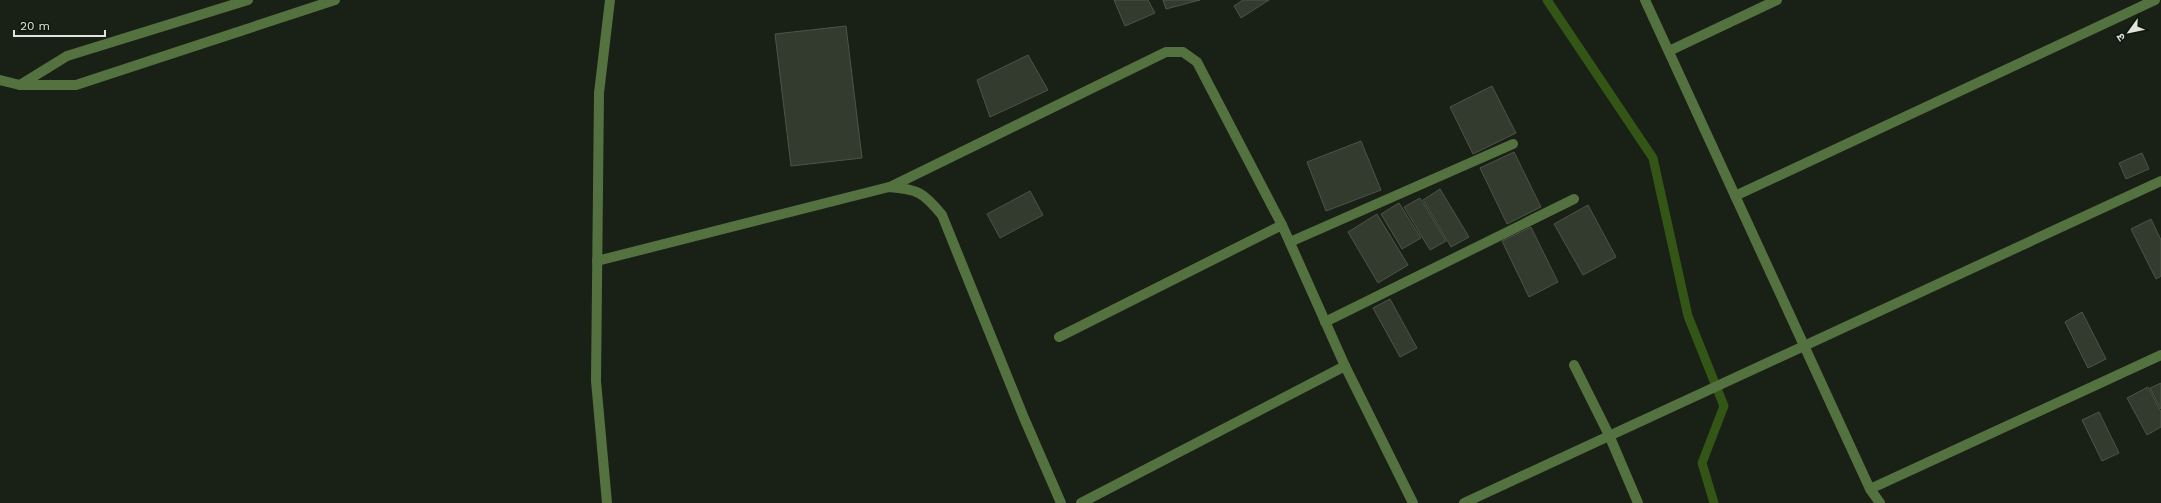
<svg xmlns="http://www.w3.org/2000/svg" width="2161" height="503" viewBox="0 0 2161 503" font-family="'Work Sans','Noto Sans Devanagari',sans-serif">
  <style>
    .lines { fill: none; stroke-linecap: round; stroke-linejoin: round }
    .stream { stroke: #335516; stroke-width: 9 }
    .building { fill: #333b2f; stroke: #4c5347 }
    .minor { stroke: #54723f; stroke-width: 10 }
  </style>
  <rect width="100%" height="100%" fill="#192015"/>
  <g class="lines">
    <path class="stream" d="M1547,0L1653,158L1688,316L1724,406L1702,463L1714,503"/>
  </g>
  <g class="building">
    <path d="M1114,0H1148L1155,13L1125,26Z"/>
    <path d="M1163,0H1200L1166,9Z"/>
    <path d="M1243,0H1269L1241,18L1234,6Z"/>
    <path d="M846,26L862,158L791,166L775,34Z"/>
    <path d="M1028,55L1048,90L990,117L977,80Z"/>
    <path d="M1492,86L1516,133L1473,154L1450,107Z"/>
    <path d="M1361,141L1381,190L1326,211L1307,162Z"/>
    <path d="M1514,152L1541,207L1507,224L1480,168Z"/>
    <path d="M2142,153L2149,169L2126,179L2119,163Z"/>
    <path d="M1440,189L1469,237L1451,247L1423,200Z"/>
    <path d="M1030,191L1043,215L1000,238L987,214Z"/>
    <path d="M1420,198L1446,241L1430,250L1404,207Z"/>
    <path d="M1399,203L1421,238L1402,249L1381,214Z"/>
    <path d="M1588,205L1616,257L1583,275L1554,224Z"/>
    <path d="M1377,214L1408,265L1378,283L1348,232Z"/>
    <path d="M2151,219L2161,240V276L2156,279L2131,229Z"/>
    <path d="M1531,227L1558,282L1529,297L1502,241Z"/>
    <path d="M1390,299L1417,348L1400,357L1373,308Z"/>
    <path d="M2082,312L2106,359L2088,368L2065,322Z"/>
    <path d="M2161,383V409L2150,388Z"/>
    <path d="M2148,387L2161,412V427L2147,435L2127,398Z"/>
    <path d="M2099,412L2119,453L2102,461L2082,420Z"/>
  </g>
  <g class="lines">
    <g class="minor">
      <path d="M1645,0L1870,489L1880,503"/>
      <path d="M1669,51L1777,0"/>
      <path d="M0,80L20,85H76L335,0"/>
      <path d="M20,85L67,56L248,0"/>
      <path d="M890,187L1166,52H1183L1197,62L1282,225"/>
      <path d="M1735,196L2155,0"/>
      <path d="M1290,242L1513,144"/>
      <path d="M597,261L889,187C918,189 924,193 942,215L1024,418L1061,503"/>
      <path d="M1325,322L1574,199"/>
      <path d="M1059,337L1282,225L1345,366L1413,503"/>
      <path d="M1574,365L1609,435L1638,503"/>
      <path d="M1870,489L2161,355"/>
      <path d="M607,503L596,381L599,93L610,0"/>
      <path d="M1081,503L1345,366"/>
      <path d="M1464,503L2161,181"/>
    </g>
  </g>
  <g transform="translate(2129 32) rotate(237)" stroke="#10170c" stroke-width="3" paint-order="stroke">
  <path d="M0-3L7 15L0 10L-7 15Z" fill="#e0e4dd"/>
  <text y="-6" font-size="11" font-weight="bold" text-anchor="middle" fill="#e0e4dd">उ</text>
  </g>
  <path d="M14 30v6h91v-6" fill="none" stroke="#e0e4dd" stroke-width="2"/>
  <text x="20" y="30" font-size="12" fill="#e0e4dd" stroke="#10170c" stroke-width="3" paint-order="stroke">20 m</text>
</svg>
